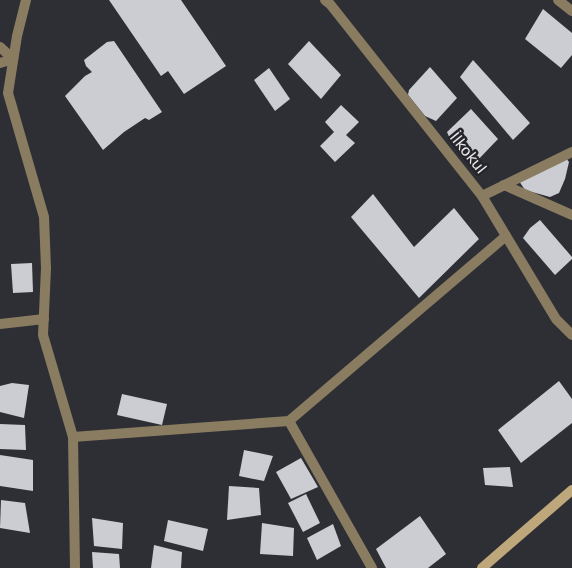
<svg xmlns="http://www.w3.org/2000/svg" width="572" height="568" viewBox="0 0 572 568" font-family="'DejaVu Sans',sans-serif">
  <style>
    .building { fill: #cccdd3 }
    .lines { fill: none; stroke-linecap: round; stroke-linejoin: round }
    .minor { stroke: #8a7c61; stroke-width: 10 }
    .secondary { stroke: #bda77b; stroke-width: 10 }
    .labels { text-anchor: middle; stroke-width: 5; stroke-linejoin: round; paint-order: stroke }
    .street-label { font-size: 15px; fill: #e9e9ed; stroke: #25252a }
  </style>
  <rect width="100%" height="100%" fill="#2e2f34"/>
  <g class="building">
    <path d="M109,0H181L226,66L184,94L168,71L161,76Z"/>
    <path d="M543,9L572,33V55L561,68L525,39Z"/>
    <path d="M114,41L162,112L149,120L145,118L124,132L103,150L65,96L85,76L92,72L86,66L84,60L107,42Z"/>
    <path d="M309,41L341,75L321,99L288,64Z"/>
    <path d="M473,60L530,123L513,140L460,77Z"/>
    <path d="M430,67L457,98L436,121L425,116L408,95L409,90Z"/>
    <path d="M269,68L290,99L275,111L254,80Z"/>
    <path d="M341,105L359,122L346,135L355,143L335,162L320,146L334,132L325,122Z"/>
    <path d="M471,109L498,139L475,163L463,156L451,141L447,132Z"/>
    <path d="M566,158L569,162L565,179L559,193L550,197L525,190L519,181Z"/>
    <path d="M373,194L414,247L454,208L479,239L419,298L351,217Z"/>
    <path d="M540,220L572,257V259L555,275L523,238L530,228Z"/>
    <path d="M32,263L33,292L13,293L11,264Z"/>
    <path d="M559,381L572,399V423L521,463L498,430Z"/>
    <path d="M12,383L29,385L24,418L0,412V386Z"/>
    <path d="M122,394L167,404L162,425L117,415Z"/>
    <path d="M0,424L25,425L26,450L0,449Z"/>
    <path d="M244,450L273,456L264,481L239,476Z"/>
    <path d="M0,455L33,460V491L0,486Z"/>
    <path d="M301,458L318,487L291,499L276,472Z"/>
    <path d="M510,467L513,487L485,485L483,468Z"/>
    <path d="M229,486L259,488L261,515L227,520Z"/>
    <path d="M306,494L320,523L303,532L288,503Z"/>
    <path d="M1,500L25,503L30,533L0,528Z"/>
    <path d="M420,516L446,554L428,568H386L376,549Z"/>
    <path d="M92,518L123,523L122,549L94,546Z"/>
    <path d="M168,520L208,529L203,551L164,541Z"/>
    <path d="M262,523L294,528L293,556L260,554Z"/>
    <path d="M333,524L341,546L317,560L307,538Z"/>
    <path d="M154,545L182,552L181,568H151Z"/>
    <path d="M92,552L119,554L120,568H93Z"/>
  </g>
  <g class="lines">
    <g class="minor">
      <path d="M26,0L17,36L8,93L44,217L46,268L43,335L73,437L75,568"/>
      <path d="M325,0L330,4L482,196L556,319L572,335"/>
      <path d="M558,0L572,11"/>
      <path d="M0,47L13,59"/>
      <path d="M0,63L13,59"/>
      <path d="M504,185L572,215"/>
      <path d="M482,196L572,152"/>
      <path d="M0,324L44,319"/>
      <path d="M289,421L372,568"/>
      <path d="M73,437L289,421L506,236"/>
    </g>
    <path class="secondary" d="M482,568L572,490"/>
  </g>
  <g class="labels">
    <g class="street-label">
      <text transform="translate(468 153) rotate(51)" y="5">İlkokul</text>
    </g>
  </g>
</svg>
